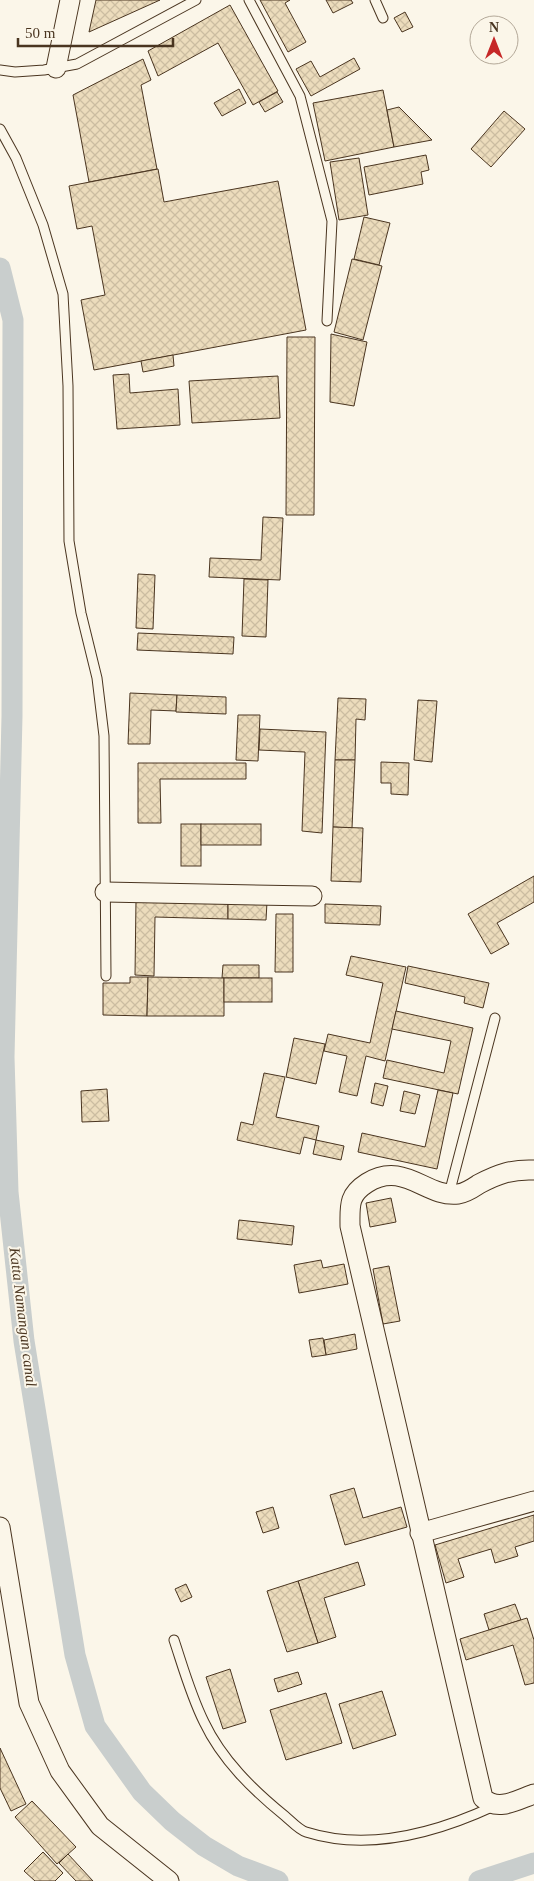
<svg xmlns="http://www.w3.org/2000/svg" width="534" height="1881" viewBox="0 0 534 1881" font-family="Georgia,serif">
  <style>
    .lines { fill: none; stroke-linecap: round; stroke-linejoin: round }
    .canal { stroke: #c9cecd; stroke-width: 21 }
    .building { fill: url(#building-cross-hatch); stroke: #4a3520 }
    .service-casing { stroke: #4a3520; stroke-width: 11 }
    .minor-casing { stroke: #4a3520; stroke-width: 21 }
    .service { stroke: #fbf6e9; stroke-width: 9 }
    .minor { stroke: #fbf6e9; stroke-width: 19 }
    .labels { text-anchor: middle; stroke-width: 4; stroke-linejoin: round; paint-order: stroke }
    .water-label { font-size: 15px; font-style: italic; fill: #4a3520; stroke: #fbf6e9 }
  </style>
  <defs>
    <pattern id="building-cross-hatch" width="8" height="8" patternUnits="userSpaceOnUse" patternTransform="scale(1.25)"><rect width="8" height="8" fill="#ecdcbc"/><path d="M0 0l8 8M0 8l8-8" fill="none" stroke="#ccbda1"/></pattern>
  </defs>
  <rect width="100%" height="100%" fill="#fbf6e9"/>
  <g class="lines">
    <g class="canal">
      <path d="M0,268L13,320L12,716L4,1057L8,1192L24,1341L75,1655L95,1726L142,1792L172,1821L204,1846L238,1866L278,1881"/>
      <path d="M479,1881L534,1863"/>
    </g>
  </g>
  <g class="building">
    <path d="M96,0H160L89,32Z"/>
    <path d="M260,0H290L285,3L306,42L288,52Z"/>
    <path d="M326,0H351L353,3L333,13Z"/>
    <path d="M230,5L278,91L253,105L218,43L158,76L148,51Z"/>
    <path d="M405,12L413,27L402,32L394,18Z"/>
    <path d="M354,58L360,69L311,96L296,69L311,61L320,77Z"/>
    <path d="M143,59L151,80L141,85L157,169L89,182L73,95Z"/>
    <path d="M239,89L246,103L222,116L214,103Z"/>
    <path d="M383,90L394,147L325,161L313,103Z"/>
    <path d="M277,92L283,102L265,112L259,102Z"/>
    <path d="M399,107L432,140L394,147L387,110Z"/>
    <path d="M504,111L525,129L491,167L471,149Z"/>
    <path d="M426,155L429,170L421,172L423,184L369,195L364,167Z"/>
    <path d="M359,158L368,215L339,220L330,162Z"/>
    <path d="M158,169L164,202L278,181L306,330L94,370L81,300L105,295L92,226L77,229L69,186Z"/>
    <path d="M364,217L390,223L379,265L354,259Z"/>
    <path d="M352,259L382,266L363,340L334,332Z"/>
    <path d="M331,334L367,342L354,406L330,402Z"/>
    <path d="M287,337H315L314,515H286Z"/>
    <path d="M173,355L174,366L143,372L141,361Z"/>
    <path d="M129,374L130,393L178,389L180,425L117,429L113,375Z"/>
    <path d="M278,376L280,418L192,423L189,381Z"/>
    <path d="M263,517L283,518L280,580L209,577L210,558L261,560Z"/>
    <path d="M138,574L155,575L153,629L136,628Z"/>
    <path d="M244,579L268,580L266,637L242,636Z"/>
    <path d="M138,633L234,637L233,654L137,650Z"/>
    <path d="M130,693L177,695L176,711L151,710L150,744H128Z"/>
    <path d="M177,695L226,697V714L176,712Z"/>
    <path d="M338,698L366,699L365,720L356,719L355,760H335Z"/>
    <path d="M418,700L437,701L432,762L414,760Z"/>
    <path d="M238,715H260L258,761L236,760Z"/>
    <path d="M260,729L326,732L322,833L302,831L305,752L259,750Z"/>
    <path d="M335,760H355L352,828L333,827Z"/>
    <path d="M381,762L409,763L408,795L391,794V783H381Z"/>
    <path d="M138,763H246V779H160L161,823H138Z"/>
    <rect x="181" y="824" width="20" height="42"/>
    <rect x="201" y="824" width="60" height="21"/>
    <path d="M333,827L363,828L361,882L331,881Z"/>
    <path d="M534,876V902L497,923L509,944L491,954L468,914Z"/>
    <path d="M136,899L228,901V919L155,917L154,976L135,975Z"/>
    <path d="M228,901L267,902L266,920L228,919Z"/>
    <path d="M325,904L381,906L380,925L325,923Z"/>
    <path d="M276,914H293V972H275Z"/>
    <path d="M351,956L406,967L385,1061L366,1056L357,1096L339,1092L347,1056L324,1051L328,1034L370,1043L383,983L346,975Z"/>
    <path d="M223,965H259V978H222Z"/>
    <path d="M408,966L489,983L483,1008L464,1003L465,997L405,983Z"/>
    <path d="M130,977H148L147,1016L103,1015V983H130Z"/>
    <path d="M148,977L224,978V1016H147Z"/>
    <rect x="224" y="978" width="48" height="24"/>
    <path d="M396,1011L473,1028L458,1094L383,1078L387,1060L444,1073L451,1041L392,1029Z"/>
    <path d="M294,1038L325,1044L316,1084L286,1077Z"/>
    <path d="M264,1073L285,1077L276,1117L319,1126L316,1140L304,1137L300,1154L237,1140L241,1122L253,1125Z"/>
    <path d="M375,1083L388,1086L383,1106L371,1103Z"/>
    <path d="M107,1089L109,1121L82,1122L81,1091Z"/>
    <path d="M438,1090L453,1093L437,1169L358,1152L362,1133L425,1147Z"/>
    <path d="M404,1091L420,1095L415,1114L400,1111Z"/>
    <path d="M316,1140L344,1146L341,1160L313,1154Z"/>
    <path d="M391,1198L396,1222L370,1227L366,1203Z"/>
    <path d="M239,1220L294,1226L292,1245L237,1239Z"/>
    <path d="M321,1260L323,1268L344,1264L348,1284L299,1293L294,1265Z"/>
    <path d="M389,1266L400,1321L383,1324L373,1269Z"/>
    <path d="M355,1334L357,1349L326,1355L324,1340Z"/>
    <path d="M323,1338L326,1355L312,1357L309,1340Z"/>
    <path d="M354,1488L363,1518L401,1507L407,1527L345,1545L330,1495Z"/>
    <path d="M273,1507L279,1528L263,1533L256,1512Z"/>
    <path d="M534,1515V1541L515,1547L518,1556L495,1563L491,1549L458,1559L464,1577L446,1583L435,1545Z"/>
    <path d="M358,1562L365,1585L324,1598L336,1637L318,1643L298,1581Z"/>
    <path d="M298,1581L318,1643L287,1652L267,1591Z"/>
    <path d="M186,1584L192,1597L181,1602L175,1589Z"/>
    <path d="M515,1604L521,1620L489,1630L484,1614Z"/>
    <path d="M527,1618L534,1640V1683L525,1685L513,1645L466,1660L460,1639Z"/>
    <path d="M230,1669L246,1722L223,1729L206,1677Z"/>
    <path d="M298,1672L302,1684L278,1692L274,1679Z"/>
    <path d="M382,1691L396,1735L353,1749L339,1704Z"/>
    <path d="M326,1693L342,1743L286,1760L270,1710Z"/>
    <path d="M0,1748L26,1804L11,1811L0,1788Z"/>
    <path d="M32,1801L76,1847L57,1864L15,1817Z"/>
    <path d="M43,1852L63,1873L55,1881H35L24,1871Z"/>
    <path d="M68,1854L93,1881H76L59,1863Z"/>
  </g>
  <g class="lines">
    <g class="service-casing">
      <g id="service">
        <path d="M249,0L300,96L332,221L327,321"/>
        <path d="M375,0L383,18"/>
        <path d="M0,70L15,72L44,70L77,64L196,0"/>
        <path d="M0,129L16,158L43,225L63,294L68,386L69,541L81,613L97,678L104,736L106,976"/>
        <path d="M449,1194L495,1018"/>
        <path d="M174,1640C183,1667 191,1696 204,1722C222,1760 253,1790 285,1816C291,1821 299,1830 306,1832C369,1852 436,1833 494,1806"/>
      </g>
    </g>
    <g class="minor-casing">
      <g id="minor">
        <path d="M56,68L70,0"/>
        <path d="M105,892L312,896"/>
        <path d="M534,1170C512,1169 498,1174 479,1184C473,1188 466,1193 458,1194C426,1198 404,1160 367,1183C348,1195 350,1206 350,1226L483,1798C498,1812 517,1800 534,1794"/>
        <path d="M0,1527L29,1703L60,1771L100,1826L169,1881"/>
        <path d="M420,1533L534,1501"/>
      </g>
    </g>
    <use href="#service" class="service"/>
    <use href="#minor" class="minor"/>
  </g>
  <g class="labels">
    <g class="water-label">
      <text transform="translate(23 1317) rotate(83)" y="5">Katta Namangan canal</text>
    </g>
  </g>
  <g transform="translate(494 40)"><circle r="24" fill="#fbf6e9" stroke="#b4a999"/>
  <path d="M0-4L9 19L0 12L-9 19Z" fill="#c62828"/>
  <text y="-8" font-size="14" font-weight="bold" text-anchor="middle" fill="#4a3520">N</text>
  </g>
  <path d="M18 38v8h155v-8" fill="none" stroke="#4a3520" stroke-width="2.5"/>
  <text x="25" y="38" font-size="15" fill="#4a3520" stroke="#fbf6e9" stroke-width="4" paint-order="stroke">50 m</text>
</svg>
